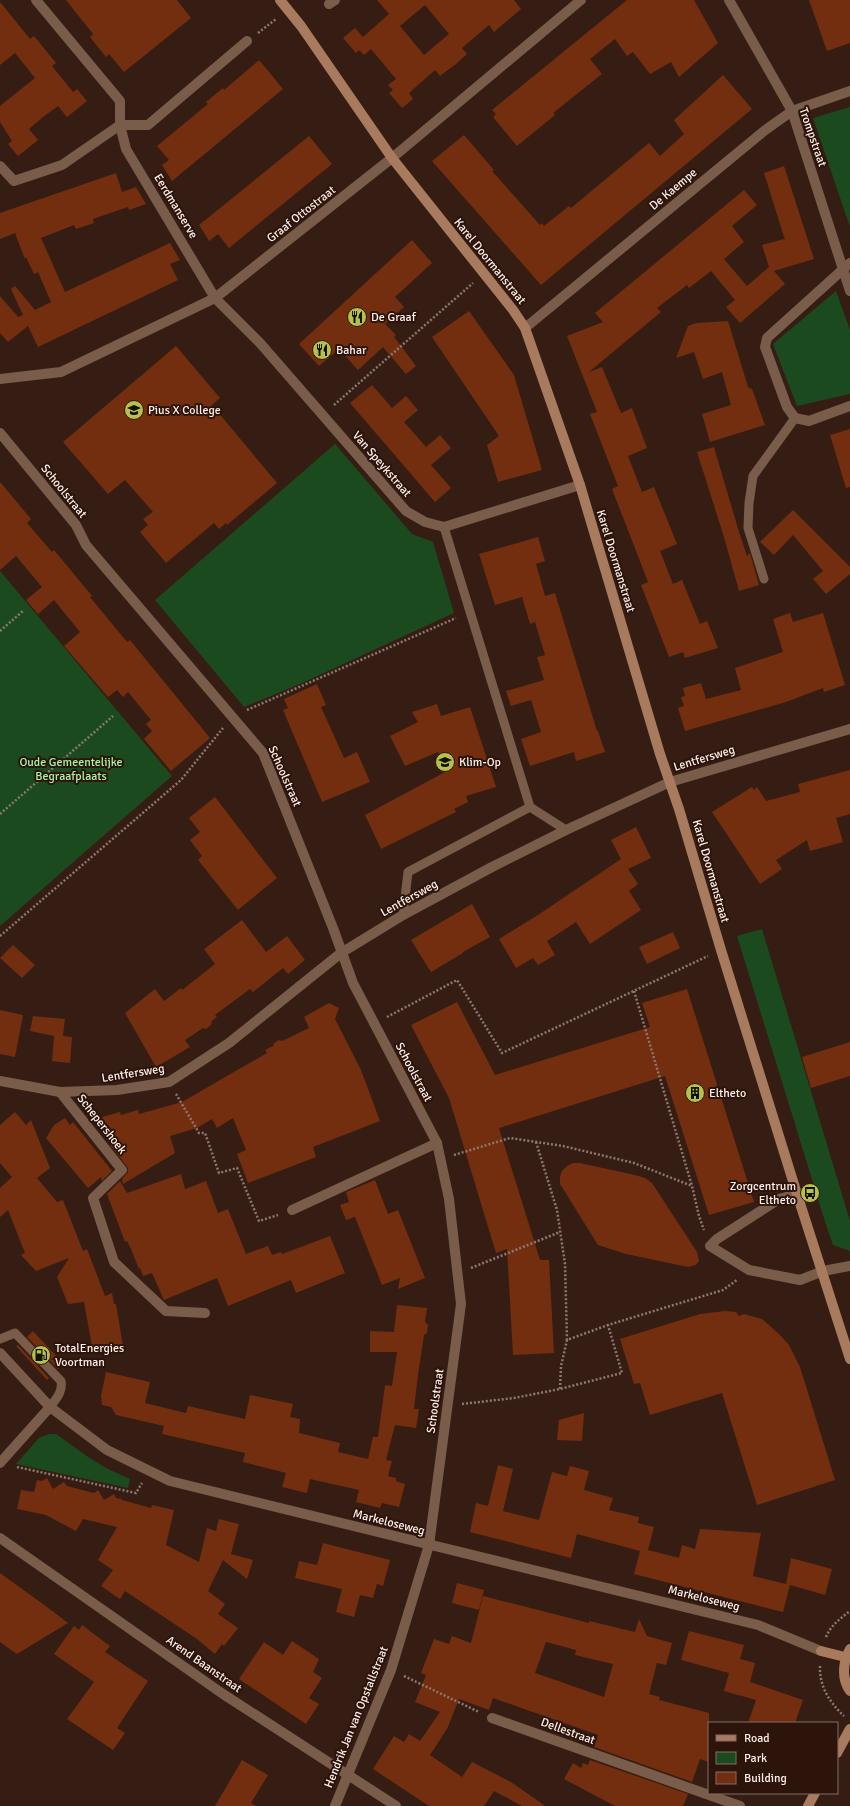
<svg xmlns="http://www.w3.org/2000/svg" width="850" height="1806" viewBox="0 0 850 1806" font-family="Signika,sans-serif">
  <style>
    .green { fill: #1b4a1f }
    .building { fill: #722e0e; fill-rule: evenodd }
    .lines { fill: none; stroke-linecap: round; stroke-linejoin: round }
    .path { stroke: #8c7870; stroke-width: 2.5; stroke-dasharray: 2 2; stroke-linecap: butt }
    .service { stroke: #795c4a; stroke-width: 9 }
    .minor { stroke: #795c4a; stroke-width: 10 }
    .tertiary { stroke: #795c4a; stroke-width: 10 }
    .secondary { stroke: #a97b5e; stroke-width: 10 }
    .labels { text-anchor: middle; stroke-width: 4; stroke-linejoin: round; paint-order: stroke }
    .street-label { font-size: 12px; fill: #feefea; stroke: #2c140a }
    .poi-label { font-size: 12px; fill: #feefea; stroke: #2c140a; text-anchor: start }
    .park-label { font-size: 12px; fill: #a3f6a5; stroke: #2c140a }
  </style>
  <rect width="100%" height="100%" fill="#361d13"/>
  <g class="green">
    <path d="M850,107V227L813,118Z"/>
    <path d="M836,291L850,330V394L797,406L773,344Z"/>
    <path d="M335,444L412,534L433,542L454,613L300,684L244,707L155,600Z"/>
    <path d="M0,571L172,776L0,926Z"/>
    <path d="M762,929L850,1221V1251L833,1245L827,1228L737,936Z"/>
    <path d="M49,1434H56L88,1457L108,1469L130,1479L128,1488L16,1464L39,1438Z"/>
  </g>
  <g class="building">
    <path d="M66,0H177L191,18L124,72L109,54L106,57L90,37L93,34Z"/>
    <path d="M377,0H514L521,9L494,32L489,25L462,48L467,54L456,64L440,76L435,70L409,93L413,99L402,108L389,93L393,90L388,85L396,79L371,49L364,55L359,50L356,53L343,38L355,28L363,37L389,14ZM425,5L449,34L424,55L400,26Z"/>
    <path d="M627,0H694L718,43L679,77L671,62L650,74L633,52L627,56L615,39L590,59L602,74L553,113L555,115L517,146L493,117L496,114L492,110Z"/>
    <path d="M809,0H850V43L827,51Z"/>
    <path d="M0,2L30,39L34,36L56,63L52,66L73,92L77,89L87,101L67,117L58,106L43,117L29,129L38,140L18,156L8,144L12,141L0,122V106L35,78L15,53L0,65Z"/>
    <path d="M258,61H260L283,89L172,181L162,165L169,160L157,146L208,104L206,102L223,88L224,90Z"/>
    <path d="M723,75L752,109L541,285L432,161L464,135L494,170L492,171L540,225L542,223L544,226L569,206L571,208L649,143L660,156L684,134L674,120Z"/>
    <path d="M309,136L332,164L229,248L218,234L209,241L199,225Z"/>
    <path d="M784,166L814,259L774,271L785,284L740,323L726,307L735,300L711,271L689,288L687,285L657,308L661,312L589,372L602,367L621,413L632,408L647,448L628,456L642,492L654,487L677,544L660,551L673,584L682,580L700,624L707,621L718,648L685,658L683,652L669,657L641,585L648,582L612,489L618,486L590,414L597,412L567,336L603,322L595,313L744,190L757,205L732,226L744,242L724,259L747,286L769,267L762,245L784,239L785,240L764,173Z"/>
    <path d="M116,173L122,192L136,187L146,204L129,210L128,207L93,219L94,223L76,229L74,225L41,238L65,292L170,243L180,260L170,264L178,280L38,347L28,326L8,342L0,333V296L18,317L23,315L11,289L15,286L35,310L51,302L38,272L34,274L26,257L25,259L15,233L0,239V213Z"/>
    <path d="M412,240L432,263L395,297L404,307L385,324L396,335L394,337L416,366L406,374L383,347L358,370L339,349L319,366L299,344Z"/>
    <path d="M469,311L514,375L542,470L498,482L487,445L499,436L432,337Z"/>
    <path d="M728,321L748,387L752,389L765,425L710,442L702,414L731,405L722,372L703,379L694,352L676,358L688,326L696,323Z"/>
    <path d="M176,346L220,398L212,405L277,483L227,525L226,523L219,529L214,523L166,563L140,532L148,525L143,519L153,512L125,480L108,494L63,442Z"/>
    <path d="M372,385L392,408L406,396L418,410L404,422L426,447L440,435L451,448L431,465L451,488L435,502L350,403Z"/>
    <path d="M850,429V487L846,488L830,435Z"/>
    <path d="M714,447L739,532L747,556L750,553L759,585L739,591L724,537L697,452Z"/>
    <path d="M0,482L31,519L27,523L52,552L54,550L92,596L90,597L127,642L130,640L210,738L171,771L144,739L152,731L146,724L151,720L128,692L123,697L117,690L108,697L64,646L80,632L54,600L38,614L26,600L42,587L16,556L0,570Z"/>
    <path d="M793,510L850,567V574L826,594L813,579L823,571L793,535L774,555L760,542Z"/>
    <path d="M538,537L545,561L536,564L545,596L555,593L597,731H598L605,752L576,761L574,752L530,766L521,739L541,732L531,700L511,706L506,691L544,680L537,657L545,655L535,622L530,624L522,597L495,605L479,554Z"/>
    <path d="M790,613L793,622L823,613L845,685L824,692L823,688L786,702L685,731L678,708L684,706L681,697L685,696L683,688L701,683L706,699L741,690L735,668L783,652L773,619Z"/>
    <path d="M317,684L326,705L321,707L344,758L357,752L370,782L322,802L283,710L288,708L284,699Z"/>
    <path d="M437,704L441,716L470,707L496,787L466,796L468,802L454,809L456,812L381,849L365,815L447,771L438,752L405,766L390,736L418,722L412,712Z"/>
    <path d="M850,770V814L836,818L843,842L810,851L807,840L776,860L782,869L760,884L712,812L752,787L754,790L757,787L766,801L800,792L798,784Z"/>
    <path d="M215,797L277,878L238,910L198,860L202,856L190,840L200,832L189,818Z"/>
    <path d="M636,827L651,858L628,869L638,884L629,891L641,910L590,944L576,922L547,941L555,955L538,965L533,958L516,968L499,939L538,915L621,859L611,840Z"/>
    <path d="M472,904L490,937L463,952V953L431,972L411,940Z"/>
    <path d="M242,920L266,952L287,936L305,960L288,974L283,968L253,992L250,989L215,1015L217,1017L212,1021L211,1025L206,1029L203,1028L185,1040L190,1047L156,1067L125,1013L155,989L164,1001L181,988L182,990L215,964L204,949Z"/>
    <path d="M673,932L680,948L647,964L639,947Z"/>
    <path d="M13,945L35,965L22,978L0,958Z"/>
    <path d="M687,989L754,1202L709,1215L665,1076L499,1128L540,1260H549L554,1353L513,1355L507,1249L496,1253L449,1098L411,1025L457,1002L495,1075L650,1027L642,1003Z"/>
    <path d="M329,1003L339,1008L335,1019L361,1070L380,1121L313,1147L316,1157L248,1183L237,1154L246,1150L233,1118L217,1128L212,1119L197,1128L170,1136L175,1153L123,1184L122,1179L128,1172V1168L111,1146L102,1117L120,1112L121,1115L138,1110L139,1114L182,1102L267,1053L265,1050L273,1046L274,1043L279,1040L282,1041L309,1028L304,1017Z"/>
    <path d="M0,1010L23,1015L15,1057L0,1054Z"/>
    <path d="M33,1016L65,1019L63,1036L72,1037L70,1063L52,1061L54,1036L30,1031Z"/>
    <path d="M850,1042V1076L811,1088L802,1057Z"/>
    <path d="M15,1112L26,1125L31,1120L50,1168L37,1178L57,1202L63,1200L83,1251L87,1249L105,1296L112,1293L114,1304H116L123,1346L93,1352L84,1302L68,1304L57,1277L69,1258L36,1271L21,1255L25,1253L8,1210L0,1217V1188L12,1177L0,1163V1125Z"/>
    <path d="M65,1118L70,1125L73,1122L112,1171L102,1181L101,1177L88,1188L46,1138L54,1125Z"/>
    <path d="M573,1163H580L635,1175L645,1178L652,1183L697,1252L699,1261L696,1265L688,1267L626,1254L598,1245L560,1184V1177L562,1171L567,1166Z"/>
    <path d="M181,1174L185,1189L206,1181L218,1213L228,1209L246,1254L268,1246L272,1255L281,1252L282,1254L330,1236L345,1273L296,1293L291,1280L228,1306L217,1278L164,1300L152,1273L143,1276L140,1268L139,1269L131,1249L127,1241L125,1242L107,1194L120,1181L127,1193Z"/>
    <path d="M375,1180L388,1214L398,1210L425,1278L398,1289L400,1278L382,1285L355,1217L346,1220L340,1205L349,1202L346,1192Z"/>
    <path d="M397,1305L427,1308L425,1322L428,1325L427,1333L424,1335L418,1375L414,1409H419L416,1428L395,1425L386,1460L392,1461L388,1476L396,1478V1481L405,1484L399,1507L382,1503L380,1508L356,1502L359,1490L310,1479L307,1493L282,1487L286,1473L243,1462L245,1453L162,1434L164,1426L116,1415L111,1407L102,1405L101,1396L106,1372L150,1382L145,1403L186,1413L188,1406L245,1419L250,1395L293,1404L290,1417L300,1419L299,1433L340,1443L338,1452L368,1459L373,1437H378L385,1385L392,1386L397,1352H370V1331L394,1332Z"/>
    <path d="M725,1311L736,1312L739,1316L744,1314L762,1319L780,1335L789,1345L800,1367L835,1480L757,1505L722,1393L650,1415L640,1383L634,1384L620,1339L700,1314Z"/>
    <path d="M33,1331L58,1358L49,1359L65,1363L58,1369L27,1337Z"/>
    <path d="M18,1345L49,1378L47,1380L16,1346Z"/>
    <path d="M584,1413L582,1441L557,1440L559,1420Z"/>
    <path d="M498,1465L513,1469L503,1511L539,1520L552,1472L567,1476L570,1466L589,1471L584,1490L613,1498L609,1510L639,1517L638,1523L654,1527L648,1550L679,1558L682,1545L695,1549L700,1529L761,1533L753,1576L786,1584L791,1558L832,1569L825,1595L790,1585L783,1612L634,1574L640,1551L577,1534L571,1558L470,1532L476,1503L488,1506Z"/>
    <path d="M47,1478L53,1489L64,1482L67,1486L86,1491L94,1493L98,1490L104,1500L114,1494L116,1498L122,1499V1500L151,1508L152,1505L174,1510L166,1545L199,1562L207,1528L216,1531L219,1519L239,1524L231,1554L253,1560L247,1579L223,1560L208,1591L225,1604L218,1614L238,1628L224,1646L222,1644L215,1654L197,1639L125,1591L120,1599L101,1586L113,1570L98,1560L117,1527L83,1519L76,1531L46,1515L17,1509L21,1490L34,1492L37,1480L42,1481Z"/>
    <path d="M323,1543L390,1560L383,1586L377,1584L373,1598L360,1595L354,1617L336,1612L342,1589L295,1578L299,1561L317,1565Z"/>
    <path d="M0,1573L43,1604L68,1623L17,1654L0,1642Z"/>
    <path d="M457,1583L484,1590L479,1610L452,1603Z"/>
    <path d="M483,1596L589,1623V1621L635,1632L639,1619L647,1636L672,1643L666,1665L657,1663L649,1694L660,1697L659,1700L709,1713V1762L700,1759L692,1782L594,1747L598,1735L493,1698L489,1710L459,1699L447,1729L430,1755L462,1777L472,1762L511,1782L544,1805L543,1806H522L494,1791L484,1806H429L373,1769L394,1736L404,1742L409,1734L420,1741L440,1712L415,1702L426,1675L421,1673L434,1639L449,1644L452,1636L471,1643ZM546,1642L576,1650L575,1655L613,1664L604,1697L535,1673Z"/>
    <path d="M82,1625L110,1646L105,1652L148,1681L117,1728L125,1733L113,1750L67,1719L94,1682L54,1654L74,1626L79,1630Z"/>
    <path d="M689,1631L744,1645L740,1659L755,1663L750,1682L803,1700L795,1723H748L756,1700L724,1691L729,1673L681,1660Z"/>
    <path d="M292,1641L319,1659L313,1672L322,1678L309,1698L319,1704L306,1724L239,1679L264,1642L283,1655Z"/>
    <path d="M242,1760L268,1775L251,1803L256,1806H215Z"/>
    <path d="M590,1760L688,1794L683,1806H615L564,1779L573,1763L581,1768L583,1763L588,1765Z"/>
  </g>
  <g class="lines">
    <g class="path">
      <path d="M258,33L276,19"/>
      <path d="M334,405L473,283"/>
      <path d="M0,631L23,611"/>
      <path d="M247,710L456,618"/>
      <path d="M0,814L113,716"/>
      <path d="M0,936L181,780L223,728"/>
      <path d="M634,991L692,1186"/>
      <path d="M387,1017L457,980L502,1053L708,956"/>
      <path d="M176,1094L199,1133H205L219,1173L237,1168L259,1221L278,1215"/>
      <path d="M536,1142L557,1210L565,1264L567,1340"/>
      <path d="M454,1155L510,1138L563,1146L634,1163L692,1186L699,1216L704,1230"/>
      <path d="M471,1268L560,1232"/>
      <path d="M560,1389L561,1366L567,1340L608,1325"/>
      <path d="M462,1404L514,1398L560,1389L622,1373L608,1325L723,1290L737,1280"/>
      <path d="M17,1467L136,1493L142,1483"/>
      <path d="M826,1637C831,1625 841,1618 850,1611"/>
      <path d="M820,1666C819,1686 830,1703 844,1716"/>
      <path d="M404,1676L479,1712"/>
    </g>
    <g class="service">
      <path d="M444,527L530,807"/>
      <path d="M764,579L748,528L749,503L753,476L795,418"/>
      <path d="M403,915L408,872L530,807L566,830"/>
      <path d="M0,1339L15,1333L61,1381C63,1392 56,1399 50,1407"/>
    </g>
    <g class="minor">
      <path d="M36,0L120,101V125H148L247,41"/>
      <path d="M729,0L792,111L850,291"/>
      <path d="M329,4L335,0"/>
      <path d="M0,166L14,181L62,165L120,125L126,149L215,298L260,343L406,511L425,522L444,527L580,485"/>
      <path d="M850,263L767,338L765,347L787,407L795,418L809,421L850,406"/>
      <path d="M525,328L764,131L792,111L850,91"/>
      <path d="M0,379L61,372L215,298L392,158L581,0"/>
      <path d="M0,433L76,525L86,545L263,753L333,928L353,983L437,1143L449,1199L461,1304L429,1545L391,1670L335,1806"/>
      <path d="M0,1081L60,1092L117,1090L169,1082L229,1043L341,953L403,915L492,867L566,830L670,782L850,729"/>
      <path d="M60,1092L122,1170L93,1198L114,1262L166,1311L205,1313"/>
      <path d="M797,1194L779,1199L717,1239L710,1246L749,1270L800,1280L823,1271L850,1266"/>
      <path d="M292,1210L437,1143"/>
      <path d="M0,1463L50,1407"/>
      <path d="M0,1538L223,1694L396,1806"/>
      <path d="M492,1718L740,1806"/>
    </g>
    <path class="tertiary" d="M0,1353L50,1407L107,1450L170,1481L758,1625L821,1651"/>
    <g class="secondary">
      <path d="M280,0L301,26L392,158L513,310L525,328L580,485L660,754L679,809L721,950L797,1194L850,1359"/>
      <path d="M850,1649C843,1662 841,1678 850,1691"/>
      <path d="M821,1651L845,1657"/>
      <path d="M837,1753L850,1729"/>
      <path d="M808,1806L815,1793"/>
    </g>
  </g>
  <defs>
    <g id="restaurant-disc" transform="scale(1)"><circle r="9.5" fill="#b8c147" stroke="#2c140a"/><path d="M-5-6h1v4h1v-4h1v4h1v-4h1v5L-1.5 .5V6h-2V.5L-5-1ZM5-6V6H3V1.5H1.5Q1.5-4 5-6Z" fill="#111"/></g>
    <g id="school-disc" transform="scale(1)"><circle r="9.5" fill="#b8c147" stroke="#2c140a"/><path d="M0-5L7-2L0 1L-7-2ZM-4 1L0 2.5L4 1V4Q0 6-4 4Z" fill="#111"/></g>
    <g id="building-disc" transform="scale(1)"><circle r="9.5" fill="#b8c147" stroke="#2c140a"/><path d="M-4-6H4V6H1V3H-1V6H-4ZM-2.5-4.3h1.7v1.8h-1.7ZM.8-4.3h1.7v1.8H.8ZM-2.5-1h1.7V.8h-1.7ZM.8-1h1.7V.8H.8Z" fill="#111"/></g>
    <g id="bus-disc" transform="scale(1)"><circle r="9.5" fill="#b8c147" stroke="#2c140a"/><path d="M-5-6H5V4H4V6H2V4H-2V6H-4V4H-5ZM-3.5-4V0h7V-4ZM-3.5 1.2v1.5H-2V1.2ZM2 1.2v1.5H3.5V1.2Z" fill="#111"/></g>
    <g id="fuel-disc" transform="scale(1)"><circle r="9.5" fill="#b8c147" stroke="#2c140a"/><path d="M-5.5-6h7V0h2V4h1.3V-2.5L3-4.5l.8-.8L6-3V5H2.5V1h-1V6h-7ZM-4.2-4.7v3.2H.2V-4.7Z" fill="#111"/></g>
  </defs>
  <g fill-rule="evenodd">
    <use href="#restaurant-disc" x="357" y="317"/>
    <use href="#restaurant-disc" x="322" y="350"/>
    <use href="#school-disc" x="134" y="410"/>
    <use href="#school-disc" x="445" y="762"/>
    <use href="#building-disc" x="695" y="1093"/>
    <use href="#bus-disc" x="810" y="1193"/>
    <use href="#fuel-disc" x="41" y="1355"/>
  </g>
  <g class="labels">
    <g class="street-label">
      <text transform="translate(813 137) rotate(71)" y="4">Trompstraat</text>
      <text transform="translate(673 189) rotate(-40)" y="4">De Kaempe</text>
      <text transform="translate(176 206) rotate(59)" y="4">Eerdmanserve</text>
      <text transform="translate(301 214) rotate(-38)" y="4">Graaf Ottostraat</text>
      <text transform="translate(490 261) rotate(51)" y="4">Karel Doormanstraat</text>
      <text transform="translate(382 464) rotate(49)" y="4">Van Speykstraat</text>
      <text transform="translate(64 491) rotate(51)" y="4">Schoolstraat</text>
      <text transform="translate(616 561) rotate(73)" y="4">Karel Doormanstraat</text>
      <text transform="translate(704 758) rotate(-17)" y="4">Lentfersweg</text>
      <text transform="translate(285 776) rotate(66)" y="4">Schoolstraat</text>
      <text transform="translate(711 871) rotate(74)" y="4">Karel Doormanstraat</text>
      <text transform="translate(409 898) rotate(-29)" y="4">Lentfersweg</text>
      <text transform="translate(414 1072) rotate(62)" y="4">Schoolstraat</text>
      <text transform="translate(133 1073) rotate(-9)" y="4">Lentfersweg</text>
      <text transform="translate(102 1124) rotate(52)" y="4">Schepershoek</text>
      <text transform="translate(435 1401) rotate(-82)" y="4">Schoolstraat</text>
      <text transform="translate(389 1522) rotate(14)" y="4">Markeloseweg</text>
      <text transform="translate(704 1598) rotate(14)" y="4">Markeloseweg</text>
      <text transform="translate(204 1664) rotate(35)" y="4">Arend Baanstraat</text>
      <text transform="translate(356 1717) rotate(-68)" y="4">Hendrik Jan van Opstallstraat</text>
      <text transform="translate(568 1731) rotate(20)" y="4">Dellestraat</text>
    </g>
    <g class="poi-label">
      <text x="371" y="321">De Graaf</text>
      <text x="336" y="354">Bahar</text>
      <text x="148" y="414">Pius X College</text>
      <text x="459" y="766">Klim-Op</text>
      <text x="709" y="1097">Eltheto</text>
      <text x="796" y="1190" text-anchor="end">Zorgcentrum<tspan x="796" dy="14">Eltheto</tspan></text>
      <text x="55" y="1352">TotalEnergies<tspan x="55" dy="14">Voortman</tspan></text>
    </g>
    <g class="park-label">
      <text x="71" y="766">Oude Gemeentelijke<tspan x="71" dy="14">Begraafplaats</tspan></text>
    </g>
  </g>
  <rect x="708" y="1722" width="130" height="72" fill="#2c140a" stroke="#806c64"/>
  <rect x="716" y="1735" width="20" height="6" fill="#a97b5e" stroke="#806c64"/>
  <text x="744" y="1742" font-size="12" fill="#feefea">Road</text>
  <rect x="716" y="1752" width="20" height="12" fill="#1b4a1f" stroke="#806c64"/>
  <text x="744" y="1762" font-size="12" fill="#feefea">Park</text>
  <rect x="716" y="1772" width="20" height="12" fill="#722e0e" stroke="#806c64"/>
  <text x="744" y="1782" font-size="12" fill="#feefea">Building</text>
</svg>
